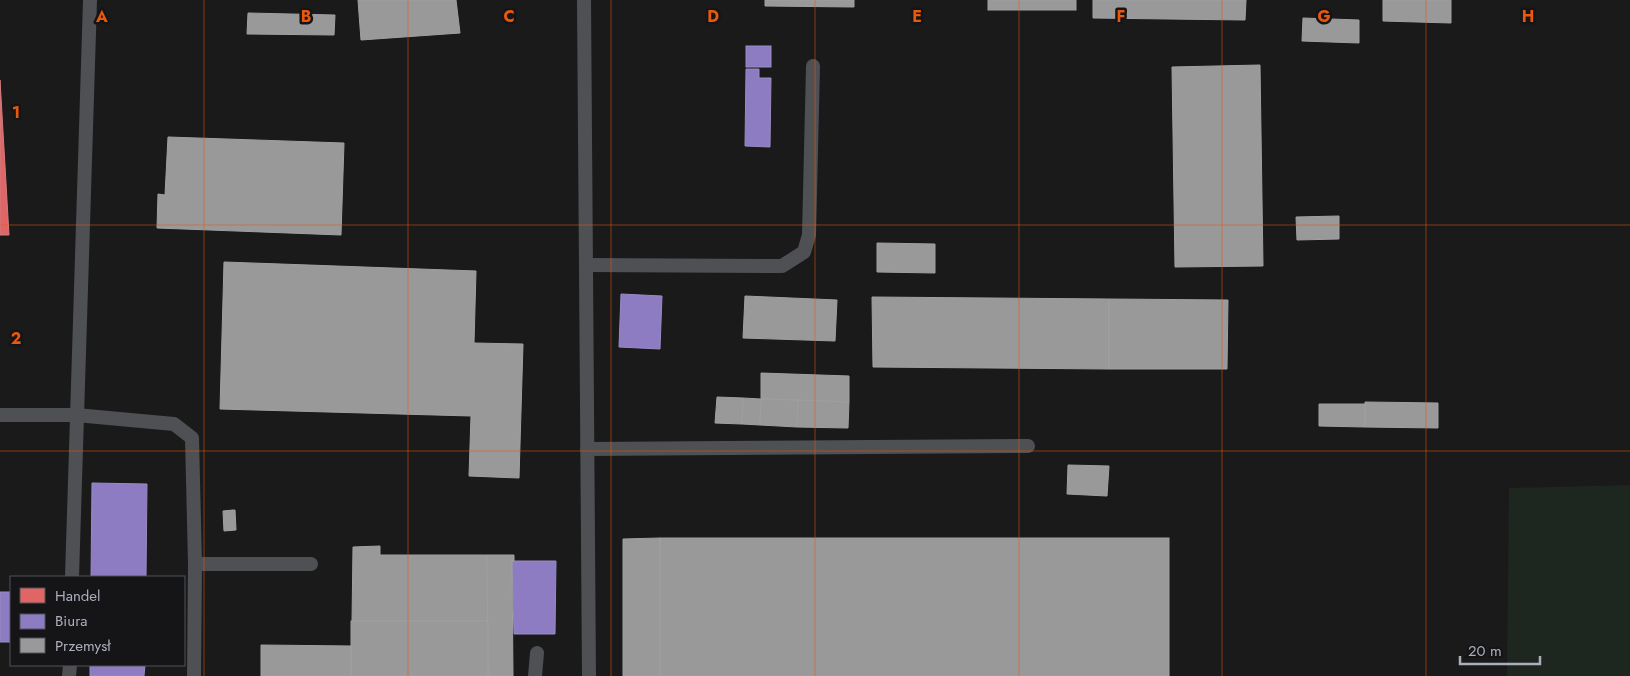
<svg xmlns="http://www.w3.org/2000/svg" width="1630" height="676" viewBox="0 0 1630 676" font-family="Jost,sans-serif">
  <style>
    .green { fill: #1e2620 }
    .shops { fill: #e06666; stroke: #d07c80 }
    .offices { fill: #8e7cc3; stroke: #978bc1 }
    .industry { fill: #999; stroke: #9ea0a4 }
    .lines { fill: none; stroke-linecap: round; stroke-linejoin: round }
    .service { stroke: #4e5054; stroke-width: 14 }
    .grid { fill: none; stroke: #e8590c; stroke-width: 1; stroke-opacity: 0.55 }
    .grid-label { font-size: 16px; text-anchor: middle; font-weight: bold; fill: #e8590c; stroke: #151417; stroke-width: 5; stroke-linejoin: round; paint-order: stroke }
  </style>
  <rect width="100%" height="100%" fill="#1a1a1b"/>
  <path class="green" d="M1630,485V676H1507L1509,488Z"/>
  <path class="shops" d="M0,80L9,235H0Z"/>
  <g class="offices">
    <rect x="746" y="46" width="25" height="21"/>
    <path d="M746,69H759V78H771L770,147L745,146Z"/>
    <path d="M621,294L662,296L660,349L619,347Z"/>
    <path d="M92,483L147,484L146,577H91Z"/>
    <path d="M512,561H556L555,634H514Z"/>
    <rect x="0" y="592" width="11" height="50"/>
    <path d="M90,665H145L144,676H90Z"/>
  </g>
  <g class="industry">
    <path d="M358,0H456L460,33L361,40Z"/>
    <path d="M765,0H854V7L765,6Z"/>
    <rect x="988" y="0" width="88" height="10"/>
    <path d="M1093,0H1246L1245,20L1093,18Z"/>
    <path d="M1383,0H1451V23L1383,21Z"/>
    <path d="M248,13L335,15L334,35L247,34Z"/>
    <path d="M1303,18L1359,20V43L1302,41Z"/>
    <path d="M1260,65L1263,266L1175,267L1172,67Z"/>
    <path d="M168,137L344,143L341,235L157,228L158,194L165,195Z"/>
    <path d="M1339,216V239L1297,240L1296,217Z"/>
    <path d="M877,243L935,244V273L877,272Z"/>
    <path d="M224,262L476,271L474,343L523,344L519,478L469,476L471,416L220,409Z"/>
    <path d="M745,296L837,300L835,341L743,338Z"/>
    <path d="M872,297L1109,299V369L873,367Z"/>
    <path d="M1109,299L1228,300L1227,369H1109Z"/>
    <path d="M761,373L849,376V402L761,399Z"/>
    <path d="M717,397L743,398L742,424L715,423Z"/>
    <path d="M743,398L761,399L760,425L742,424Z"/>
    <path d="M761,399L798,400L797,427L760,425Z"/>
    <path d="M798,400L849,402L848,428L797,427Z"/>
    <path d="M1365,402L1438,403V428L1365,427Z"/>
    <path d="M1319,404H1365V427L1319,426Z"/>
    <path d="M1068,465L1109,466L1107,496L1067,494Z"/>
    <path d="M233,510H235L236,530L224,531L223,511Z"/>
    <rect x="660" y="538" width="509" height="138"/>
    <path d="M660,538V676H623V539Z"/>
    <path d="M380,546V555H487L488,621H352L353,547Z"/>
    <path d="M487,555H514V561H512L513,676H488Z"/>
    <rect x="351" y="621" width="137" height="55"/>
    <path d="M261,645L351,646V676H261Z"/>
  </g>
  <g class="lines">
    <g class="service">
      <path d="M584,0L589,676"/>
      <path d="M586,265L782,266L804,252L809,235L813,66"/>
      <path d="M0,415H76L174,424L192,438L195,564H311"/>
      <path d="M587,449L1028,446"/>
      <path d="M72,577L90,0"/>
      <path d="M69,676L70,665"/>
      <path d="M194,676L195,564"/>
      <path d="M535,676L537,653"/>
    </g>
  </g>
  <path class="grid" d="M204,0V676M408,0V676M611,0V676M815,0V676M1019,0V676M1222,0V676M1426,0V676M0,225H1630M0,451H1630"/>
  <g class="grid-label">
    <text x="102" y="22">A</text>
    <text x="306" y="22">B</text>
    <text x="509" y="22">C</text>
    <text x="713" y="22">D</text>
    <text x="917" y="22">E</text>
    <text x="1121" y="22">F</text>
    <text x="1324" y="22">G</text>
    <text x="1528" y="22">H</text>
    <text x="16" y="118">1</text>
    <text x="16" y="344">2</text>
  </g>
  <rect x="10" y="576" width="175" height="90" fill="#151417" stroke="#515259"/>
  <rect x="20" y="588" width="25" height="15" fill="#e06666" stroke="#515259"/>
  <text x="55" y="601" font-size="15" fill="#abafbc">Handel</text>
  <rect x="20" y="614" width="25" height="15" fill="#8e7cc3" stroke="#515259"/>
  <text x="55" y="626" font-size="15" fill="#abafbc">Biura</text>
  <rect x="20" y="638" width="25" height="15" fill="#999999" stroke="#515259"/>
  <text x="55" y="651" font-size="15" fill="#abafbc">Przemysł</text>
  <path d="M1460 656v8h80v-8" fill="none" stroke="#abafbc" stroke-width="2.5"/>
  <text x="1468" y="656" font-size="15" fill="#abafbc" stroke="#151417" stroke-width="4" paint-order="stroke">20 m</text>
</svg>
